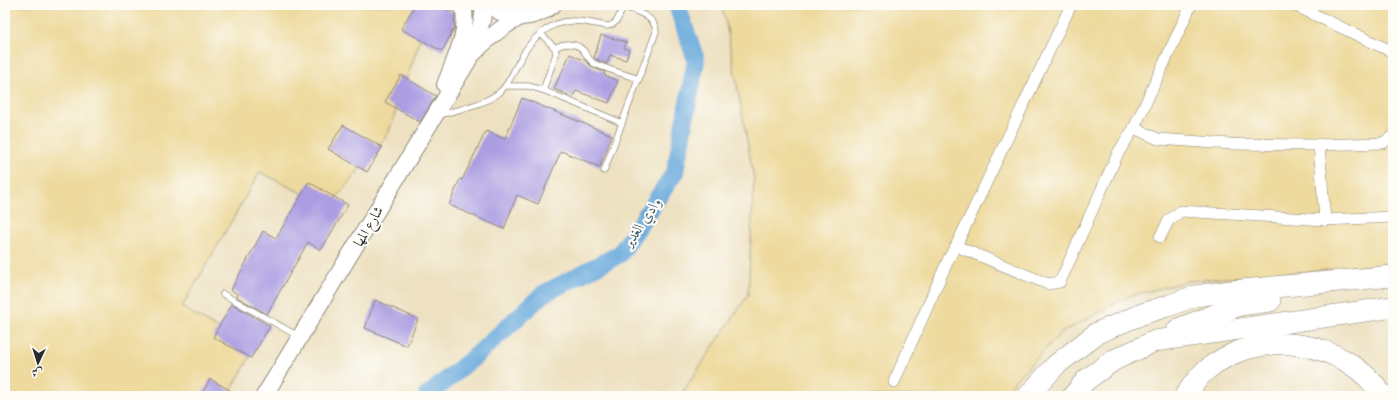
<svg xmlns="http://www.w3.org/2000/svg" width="1398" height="401" viewBox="0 0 1398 401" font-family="'IM FELL Great Primer',Amiri,serif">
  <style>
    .sand { fill: #eeda9e; stroke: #8c8264 }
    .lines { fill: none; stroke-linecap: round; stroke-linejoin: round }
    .river { stroke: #67a9db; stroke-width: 18 }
    .building { fill: #ab9de2 }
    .lane-casing { stroke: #8c8676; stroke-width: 7 }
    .street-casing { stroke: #8c8676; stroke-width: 12 }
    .secondary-casing { stroke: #8c8676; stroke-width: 18 }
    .highway-casing { stroke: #8c8676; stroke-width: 22 }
    .lane { stroke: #fff; stroke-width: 5.5 }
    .street { stroke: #fff; stroke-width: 11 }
    .secondary { stroke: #fff; stroke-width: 16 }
    .highway { stroke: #fff; stroke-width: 21 }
    .labels { text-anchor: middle; stroke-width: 4; stroke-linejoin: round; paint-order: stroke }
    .street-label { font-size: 14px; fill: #2b2b2b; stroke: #fdfcf7 }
    .water-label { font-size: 15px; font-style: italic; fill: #435d71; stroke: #fdfcf7 }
  </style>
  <rect width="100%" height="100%" fill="#fdfcf7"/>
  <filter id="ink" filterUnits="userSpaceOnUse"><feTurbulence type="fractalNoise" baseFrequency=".025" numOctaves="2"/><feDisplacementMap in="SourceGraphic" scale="8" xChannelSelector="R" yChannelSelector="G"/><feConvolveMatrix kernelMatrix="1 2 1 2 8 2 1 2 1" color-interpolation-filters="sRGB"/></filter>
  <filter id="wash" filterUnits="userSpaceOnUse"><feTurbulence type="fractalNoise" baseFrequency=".012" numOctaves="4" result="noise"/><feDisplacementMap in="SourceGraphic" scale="16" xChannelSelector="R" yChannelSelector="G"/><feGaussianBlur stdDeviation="0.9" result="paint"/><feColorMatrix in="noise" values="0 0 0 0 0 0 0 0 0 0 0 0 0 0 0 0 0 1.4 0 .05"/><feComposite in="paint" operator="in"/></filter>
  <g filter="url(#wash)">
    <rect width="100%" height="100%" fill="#eee1c1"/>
    <g class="sand">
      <path d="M5,5H415L424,28L388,134L329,207L260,172L182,307L254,350L228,396H5Z"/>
      <path d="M721,5H1393V263L1353,268L1189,281L1129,296L1061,333L1015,380L1006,396H680L748,295L754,179L725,18Z"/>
    </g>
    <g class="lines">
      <path class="river" d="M427,396L479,353L543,294L620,254L675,172L696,60L677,5"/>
    </g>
    <g id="blocks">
      <g class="building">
        <path d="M415,5H439L455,14L454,29L442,51L401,29Z"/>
        <path d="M601,35L626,42L624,48L629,50L626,60L610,55L607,64L594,58Z"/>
        <path d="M570,54L586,61L593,68L605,72L604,75L618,81L609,103L576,91L573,97L554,89Z"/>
        <path d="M401,75L436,96L420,122L385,102Z"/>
        <path d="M522,98L612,135L600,167L561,151L538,204L517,195L504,229L449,205L460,179L462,180L486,131L505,139Z"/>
        <path d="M343,125L382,147L367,172L328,149Z"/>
        <path d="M309,182L348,205L321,250L308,242L267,314L237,297L238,294L231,290L263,231L276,238Z"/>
        <path d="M375,300L418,319L407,346L365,328Z"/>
        <path d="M232,304L270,326L251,358L213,337Z"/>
        <path d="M210,379L240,396H201Z"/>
      </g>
    </g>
  </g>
  <g filter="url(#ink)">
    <use href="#blocks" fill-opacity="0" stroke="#8c8676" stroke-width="1"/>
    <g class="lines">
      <g class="lane-casing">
        <g id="lane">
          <path d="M541,34L555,48L556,54L543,90"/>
          <path d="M555,48C563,43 576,42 583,50C587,55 589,61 595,64C609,70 625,74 639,79"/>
          <path d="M506,86H528L543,90L622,123"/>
          <path d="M440,115C459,109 484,105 500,92C510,83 514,69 521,58C530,40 549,22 571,21C582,20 596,24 607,26C618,25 619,15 623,7"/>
          <path d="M604,171L656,32C655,14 633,11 619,5"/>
          <path d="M223,294L298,336"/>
        </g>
      </g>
      <g class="street-casing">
        <g id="street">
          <path d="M1294,5L1393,52"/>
          <path d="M1134,128L1191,5"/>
          <path d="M1319,144L1325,220"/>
          <path d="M1160,237L1169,220L1181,211L1325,220L1393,217"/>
          <path d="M956,246L1071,5"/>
          <path d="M894,382L949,258L956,246L1048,284L1060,282L1118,153L1134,128L1158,139L1231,144L1314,145L1383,143L1393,136"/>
        </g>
      </g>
      <g class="secondary-casing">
        <g id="secondary">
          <path d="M490,5C508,22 534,20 553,5"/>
          <path d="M471,55C475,39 485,21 483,5"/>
          <path d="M445,85C454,60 470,32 463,5"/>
          <path d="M264,396L471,56C485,41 500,27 519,18"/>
        </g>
      </g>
      <g class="highway-casing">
        <g id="highway">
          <path d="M1178,329L1240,305L1270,301"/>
          <path d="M1028,396L1056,365L1097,333L1142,314L1170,305L1195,296L1231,291L1393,276"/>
          <path d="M1073,396L1086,380L1114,360L1155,341L1393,307"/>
          <path d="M1185,396C1191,388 1197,378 1204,372C1257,326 1344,338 1383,396"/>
        </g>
      </g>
      <use href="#lane" class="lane"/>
      <use href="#street" class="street"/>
      <use href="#secondary" class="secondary"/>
      <use href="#highway" class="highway"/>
    </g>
  </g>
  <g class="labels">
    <g class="street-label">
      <text transform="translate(368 226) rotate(-59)" y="5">شارع المها</text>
    </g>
    <g class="water-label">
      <text transform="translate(642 222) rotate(-56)" y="5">وادي الغدير</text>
    </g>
  </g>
  <rect width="1398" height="401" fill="none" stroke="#fdfcf7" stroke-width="20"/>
  <g transform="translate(38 363) rotate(184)" stroke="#fdfcf7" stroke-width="3" paint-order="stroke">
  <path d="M0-3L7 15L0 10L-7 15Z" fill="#2b2b2b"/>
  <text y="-6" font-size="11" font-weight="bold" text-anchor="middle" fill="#2b2b2b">ش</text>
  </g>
</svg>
